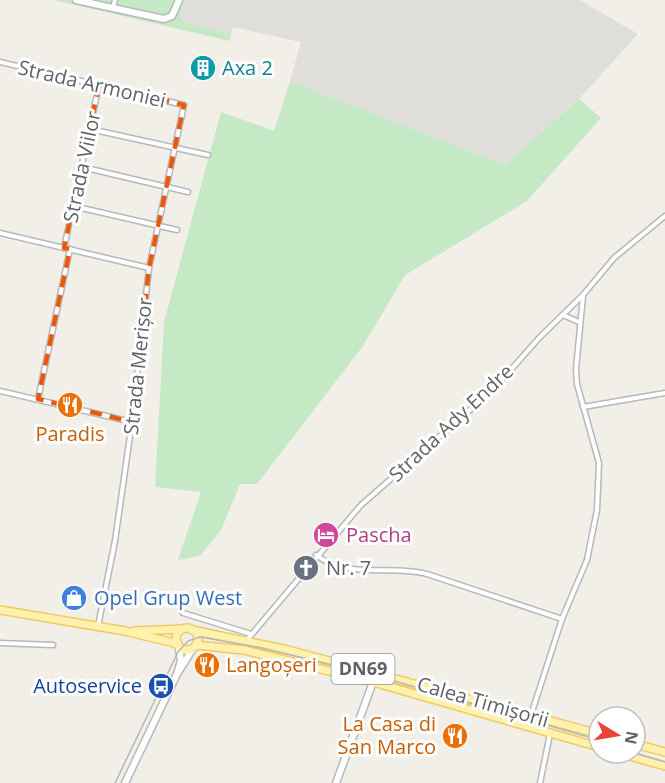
<svg xmlns="http://www.w3.org/2000/svg" width="665" height="783" viewBox="0 0 665 783" font-family="'Open Sans',sans-serif">
  <style>
    .industrial { fill: #e0deda }
    .green { fill: #c5e8c5 }
    .lines { fill: none; stroke-linecap: round; stroke-linejoin: round }
    .street-casing { stroke: #b5b8bc; stroke-width: 7 }
    .secondary-casing { stroke: #b6babf; stroke-width: 9 }
    .primary-casing { stroke: #f2c960; stroke-width: 10 }
    .street { stroke: #fff; stroke-width: 4 }
    .secondary { stroke: #fff; stroke-width: 6 }
    .primary { stroke: #fff2af; stroke-width: 7 }
    .tram { stroke: #b6b7b8; stroke-width: 1.5 }
    .marked { fill: none; stroke: #e8590c; stroke-width: 4.5; stroke-dasharray: 12 8; stroke-linejoin: round }
    .labels { text-anchor: middle; stroke-width: 6; stroke-linejoin: round; paint-order: stroke }
    .shield { fill: #fff; stroke: #8f9295; stroke-width: 1.5 }
    .shield-label { font-size: 18px; font-weight: bold; fill: #5f6368 }
    .culture-label { font-size: 20px; fill: #0d838f; stroke: #fff; text-anchor: start }
    .street-label { font-size: 20px; fill: #5f6368; stroke: #fff }
    .food-label { font-size: 20px; fill: #c56008; stroke: #fff }
    .hotel-label { font-size: 20px; fill: #b23c85; stroke: #fff; text-anchor: start }
    .worship-label { font-size: 20px; fill: #5b616d; stroke: #fff; text-anchor: start }
    .shop-label { font-size: 20px; fill: #366cbe; stroke: #fff; text-anchor: start }
    .transit-label { font-size: 20px; fill: #164399; stroke: #fff; text-anchor: end }
  </style>
  <rect width="100%" height="100%" fill="#f1efe8"/>
  <path class="industrial" d="M184,0H580L638,34L579,99L505,165L290,81L301,42L233,27L231,34L182,21L180,18Z"/>
  <g class="green">
    <path d="M54,0H184L180,18L182,21L231,34L230,41Z"/>
    <path d="M290,81L505,165L579,99L601,118L527,201L405,275L363,346L257,484H240L221,530L200,556L178,560L201,492L155,487L164,322L221,112L274,131Z"/>
  </g>
  <g class="lines">
    <g class="street-casing">
      <g id="street">
        <path d="M113,8L115,0"/>
        <path d="M0,62L184,105L149,268L132,422L115,541L98,626"/>
        <path d="M90,129L208,155"/>
        <path d="M82,167L188,192"/>
        <path d="M73,206L177,230"/>
        <path d="M0,233L149,268"/>
        <path d="M64,248L99,85"/>
        <path d="M563,315L579,322"/>
        <path d="M0,391L132,422"/>
        <path d="M38,399L70,249"/>
        <path d="M583,407L665,393"/>
        <path d="M316,555C349,580 390,564 427,574L562,619"/>
        <path d="M183,613L251,634"/>
        <path d="M247,640L361,505L493,390L539,338L583,295L614,258L665,216"/>
        <path d="M0,643L53,645"/>
        <path d="M531,715L562,619L587,560L597,510L599,463L577,384L576,369L583,296"/>
        <path d="M540,783L550,734"/>
      </g>
    </g>
    <g class="secondary-casing">
      <g id="secondary">
        <path d="M76,0L164,19L172,16L179,0"/>
        <path d="M178,644L181,660L178,671"/>
        <path d="M125,783L177,674L194,647"/>
        <path d="M336,783L373,682"/>
      </g>
    </g>
    <g class="primary-casing">
      <g id="primary">
        <path d="M0,610L125,631L178,644"/>
        <circle cx="187" cy="639" r="11"/>
        <path d="M192,630L288,650L599,734"/>
        <path d="M134,631L183,629"/>
        <path d="M196,645L244,650L373,682L599,747"/>
        <path d="M635,744L665,752"/>
        <path d="M619,753L665,766"/>
      </g>
    </g>
    <use href="#street" class="street"/>
    <use href="#secondary" class="secondary"/>
    <use href="#primary" class="primary"/>
    <g class="tram">
      <path d="M634,753L665,762"/>
      <path d="M115,783L178,652L188,641L200,637L258,647L370,674L599,740"/>
    </g>
  </g>
  <path class="marked" d="M99,85L184,105L149,268L132,422L38,399L70,249L64,248Z"/>
  <defs>
    <g id="building-disc" transform="scale(1.35)"><circle r="9.5" fill="#0f9aa8" stroke="#fff"/><path d="M-4-6H4V6H1V3H-1V6H-4ZM-2.5-4.3h1.7v1.8h-1.7ZM.8-4.3h1.7v1.8H.8ZM-2.5-1h1.7V.8h-1.7ZM.8-1h1.7V.8H.8Z" fill="#fff"/></g>
    <g id="restaurant-disc" transform="scale(1.35)"><circle r="9.5" fill="#e8710a" stroke="#fff"/><path d="M-5-6h1v4h1v-4h1v4h1v-4h1v5L-1.5 .5V6h-2V.5L-5-1ZM5-6V6H3V1.5H1.5Q1.5-4 5-6Z" fill="#fff"/></g>
    <g id="hotel-disc" transform="scale(1.35)"><circle r="9.5" fill="#d1479c" stroke="#fff"/><path d="M-6-4.5h1.5V1H6V5H4.5V3h-9V5H-6ZM-4 0a1.8 1.8 0 1 1 3.6 0ZM.5 0V-2.5h3Q6-2.5 6 0Z" fill="#fff"/></g>
    <g id="church-disc" transform="scale(1.35)"><circle r="9.5" fill="#6b7280" stroke="#fff"/><path d="M-1.2-6h2.4v3.5h3.3v2.4h-3.3V6h-2.4V-.1h-3.3v-2.4h3.3Z" fill="#fff"/></g>
    <g id="shop-disc" transform="scale(1.35)"><circle r="9.5" fill="#3f7fe0" stroke="#fff"/><path d="M-5-2.5h2.3a2.7 3.5 0 0 1 5.4 0H5L5.5 6h-11ZM-1.5-2.5h3a1.5 2.3 0 0 0-3 0Z" fill="#fff"/></g>
    <g id="bus-disc" transform="scale(1.35)"><circle r="9.5" fill="#1a4fb4" stroke="#fff"/><path d="M-5-6H5V4H4V6H2V4H-2V6H-4V4H-5ZM-3.5-4V0h7V-4ZM-3.5 1.2v1.5H-2V1.2ZM2 1.2v1.5H3.5V1.2Z" fill="#fff"/></g>
  </defs>
  <g fill-rule="evenodd">
    <use href="#building-disc" x="203" y="68"/>
    <use href="#restaurant-disc" x="70" y="405"/>
    <use href="#hotel-disc" x="326" y="535"/>
    <use href="#church-disc" x="306" y="568"/>
    <use href="#shop-disc" x="74" y="598"/>
    <use href="#restaurant-disc" x="207" y="665"/>
    <use href="#bus-disc" x="161" y="686"/>
    <use href="#restaurant-disc" x="455" y="736"/>
  </g>
  <g class="labels">
    <rect class="shield" x="331.5" y="654" width="63" height="30" rx="4.5"/>
    <g class="shield-label">
      <text x="363" y="675">DN69</text>
    </g>
    <g class="culture-label">
      <text x="222" y="75">Axa 2</text>
    </g>
    <g class="street-label">
      <text transform="translate(92 84) rotate(13)" y="7">Strada Armoniei</text>
      <text transform="translate(82 167) rotate(-78)" y="7">Strada Viilor</text>
      <text transform="translate(138 366) rotate(-84)" y="7">Strada Merișor</text>
      <text transform="translate(451 423) rotate(-43)" y="7">Strada Ady Endre</text>
      <text transform="translate(483 702) rotate(16)" y="7">Calea Timișorii</text>
    </g>
    <g class="food-label">
      <text x="70" y="441">Paradis</text>
      <text x="226" y="672" text-anchor="start">Langoșeri</text>
      <text x="436" y="731" text-anchor="end">La Casa di<tspan x="436" dy="23">San Marco</tspan></text>
    </g>
    <g class="hotel-label">
      <text x="346" y="542">Pascha</text>
    </g>
    <g class="worship-label">
      <text x="326" y="575">Nr. 7</text>
    </g>
    <g class="shop-label">
      <text x="94" y="605">Opel Grup West</text>
    </g>
    <g class="transit-label">
      <text x="142" y="693">Autoservice</text>
    </g>
  </g>
  <g transform="translate(617 735) rotate(101)"><circle r="28" fill="#ffffff" stroke="#bfc1c3" stroke-width="1.5"/>
  <path d="M0-4.5L10 22L0 15L-10 22Z" fill="#ea4335"/>
  <text y="-9" font-size="16" font-weight="bold" text-anchor="middle" fill="#5f6368">N</text>
  </g>
</svg>
